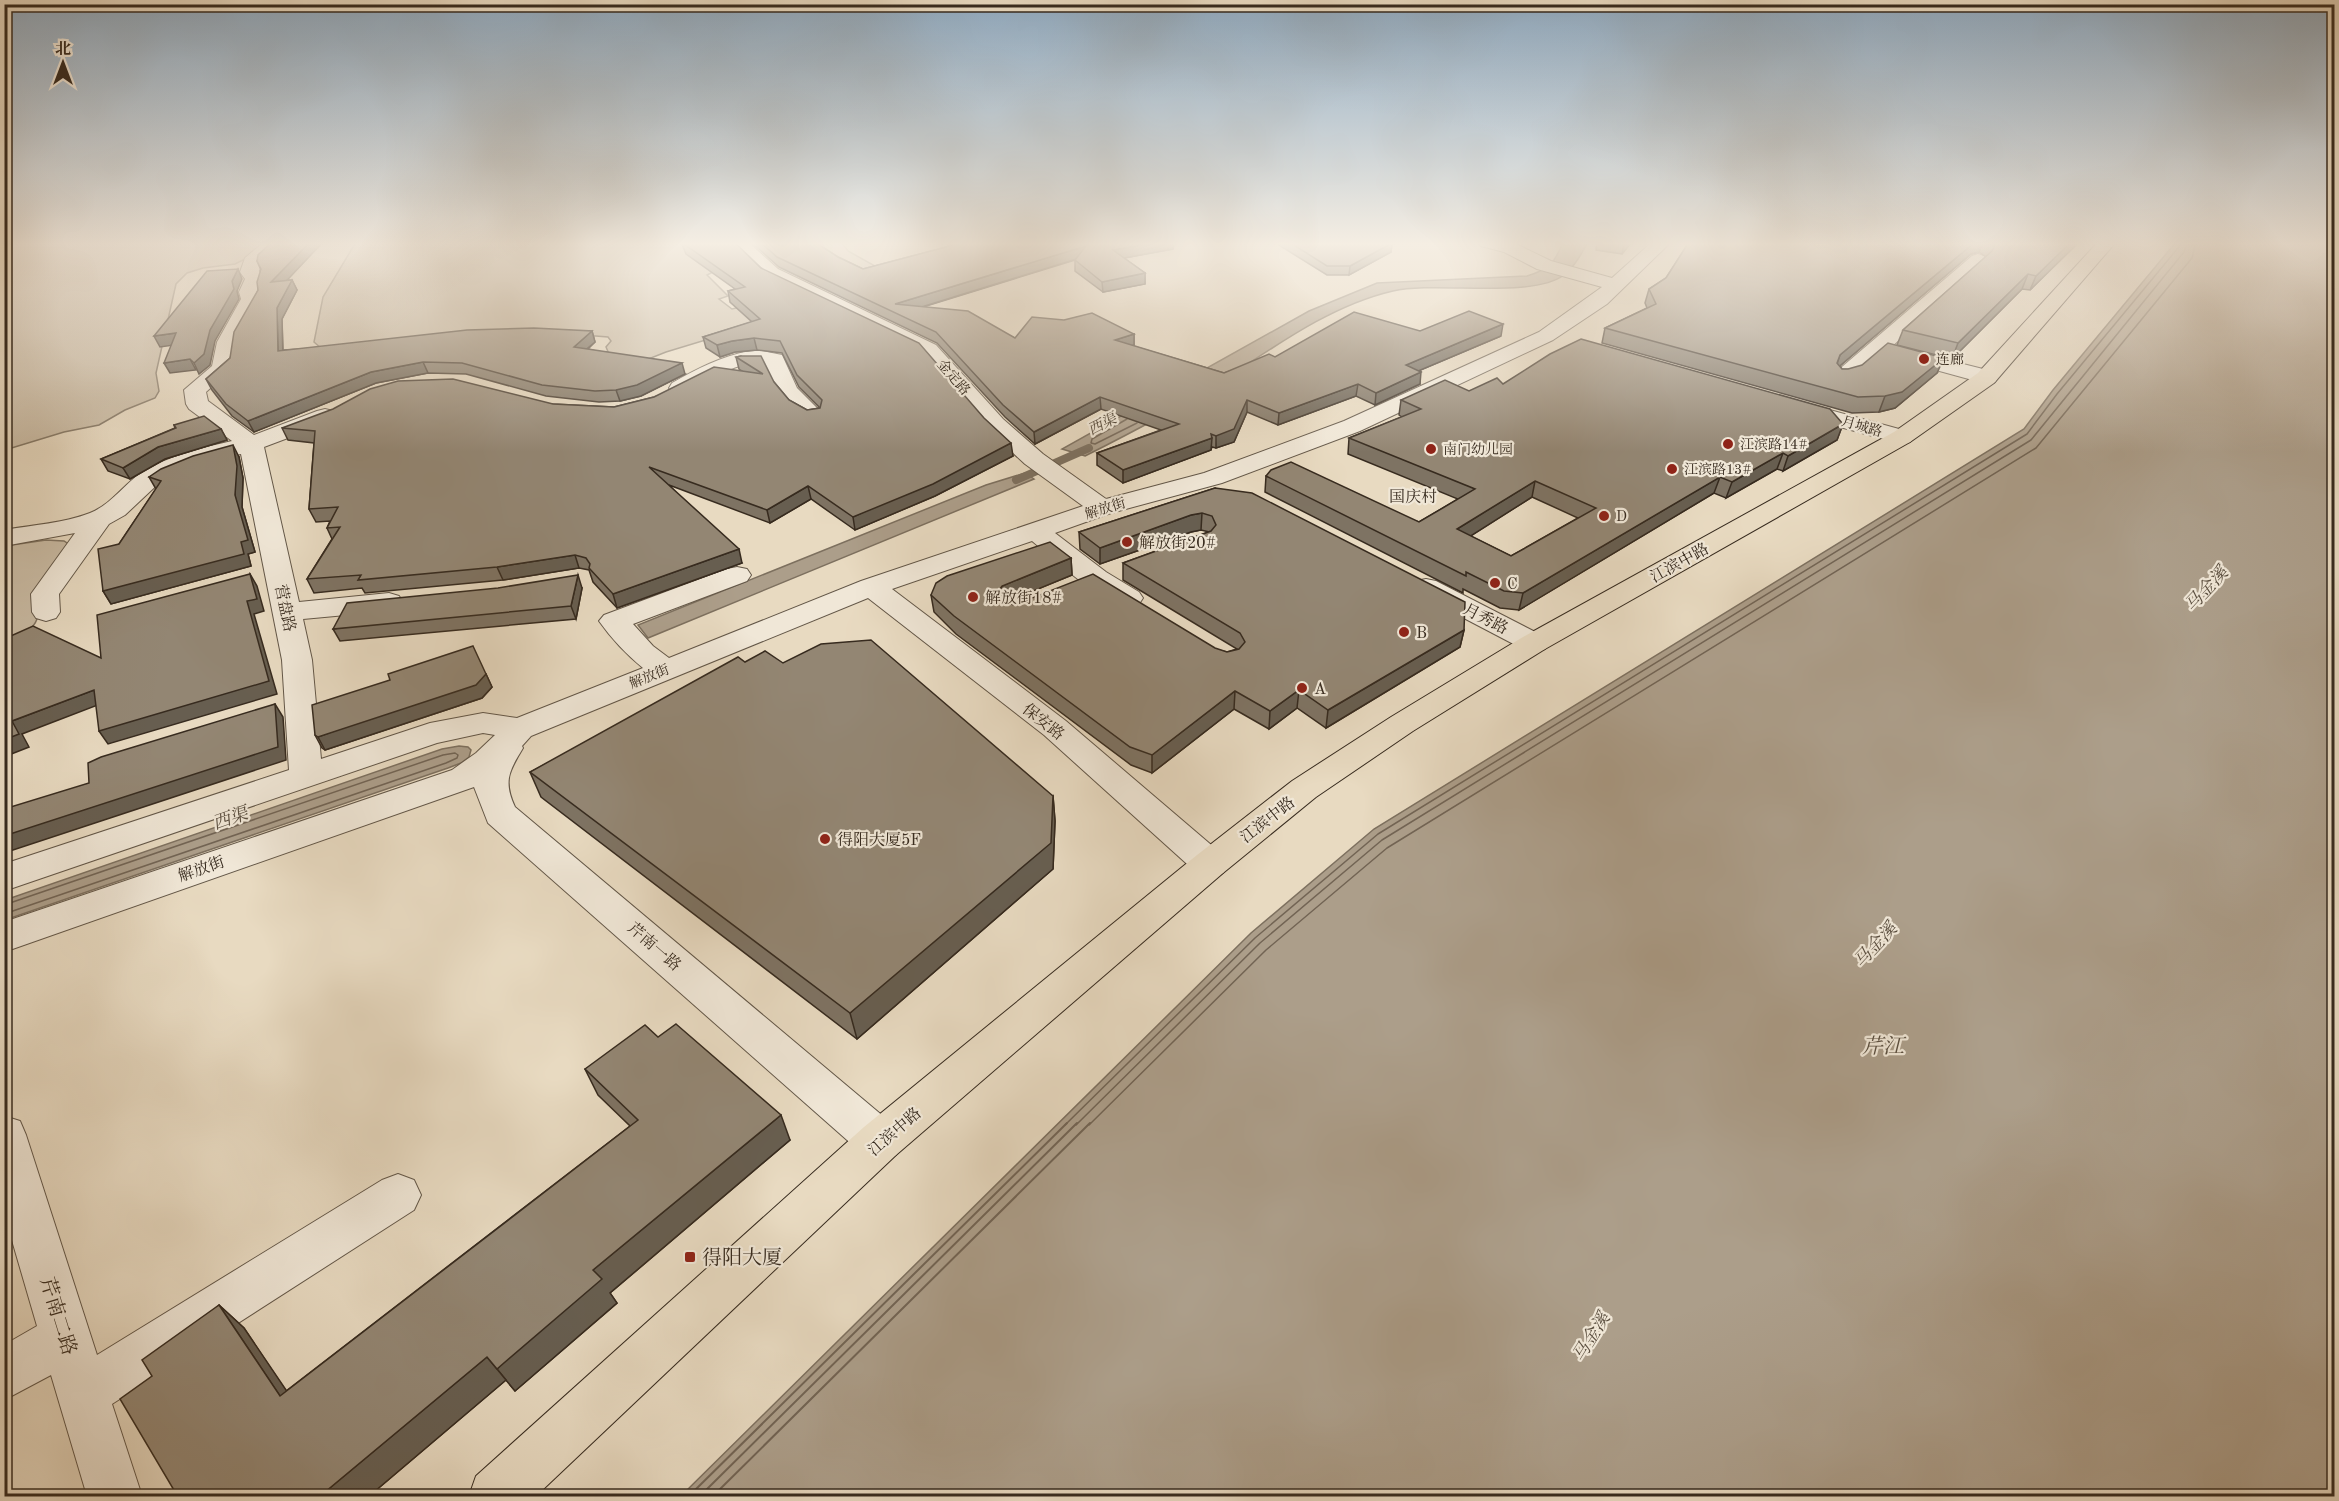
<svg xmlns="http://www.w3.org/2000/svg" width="2339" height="1501" viewBox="0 0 2339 1501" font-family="'Old Standard TT','Noto Serif SC',serif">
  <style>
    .green { fill: #cabca5; stroke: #807462; stroke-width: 1.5 }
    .water { fill: #ac9e8a; stroke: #7d705f; stroke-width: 1.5 }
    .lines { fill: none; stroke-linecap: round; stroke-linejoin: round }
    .shore-far1 { stroke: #726454; stroke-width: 1.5 }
    .shore { stroke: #726454; stroke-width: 2 }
    .stream { stroke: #7d705f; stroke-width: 8 }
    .minor-casing { stroke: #635748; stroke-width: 2 }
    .major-casing { stroke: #372b1f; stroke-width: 2 }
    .minor { fill: #f0e7d7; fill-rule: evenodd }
    .major { fill: #e8dac1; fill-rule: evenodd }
    .wall { fill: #7e7363; stroke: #372b1f; stroke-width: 1.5; fill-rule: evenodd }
    .shaded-wall { fill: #675e50; stroke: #372b1f; stroke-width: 1.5 }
    .building { fill: #938673; stroke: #372b1f; stroke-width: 1.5; fill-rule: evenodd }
    .poi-dot { fill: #8f2418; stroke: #f0e7d7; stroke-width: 2 }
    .labels { text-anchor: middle; stroke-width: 4.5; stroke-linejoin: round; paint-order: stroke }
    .far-poi-label { font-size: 14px; fill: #372b1f; stroke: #f0e7d7; text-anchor: start }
    .far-street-label { font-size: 14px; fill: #372b1f; stroke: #f0e7d7 }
    .far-water-label { font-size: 15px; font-style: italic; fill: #5a4e3f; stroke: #f0e7d7 }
    .far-quarter-label { font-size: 16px; fill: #372b1f; stroke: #f0e7d7 }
    .poi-label { font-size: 16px; fill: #372b1f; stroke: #f0e7d7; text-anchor: start }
    .street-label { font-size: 16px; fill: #372b1f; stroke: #f0e7d7 }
    .water-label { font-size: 18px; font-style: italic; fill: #5a4e3f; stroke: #f0e7d7 }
    .near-poi-label { font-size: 20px; fill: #372b1f; stroke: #f0e7d7; text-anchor: start }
    .near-street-label { font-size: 20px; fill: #372b1f; stroke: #f0e7d7 }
    .near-water-label { font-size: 21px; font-style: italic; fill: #5a4e3f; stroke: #f0e7d7 }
  </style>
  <rect width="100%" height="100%" fill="#e8dac1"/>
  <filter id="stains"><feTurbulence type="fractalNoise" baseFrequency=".00333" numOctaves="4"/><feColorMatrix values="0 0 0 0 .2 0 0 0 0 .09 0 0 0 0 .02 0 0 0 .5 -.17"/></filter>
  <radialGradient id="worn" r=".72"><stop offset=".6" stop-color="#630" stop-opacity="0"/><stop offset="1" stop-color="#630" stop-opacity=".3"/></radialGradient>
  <g class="green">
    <path d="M5,242H266L243,260L235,264L203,268L187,273L176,284L156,373L159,391L155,398L125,410L99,425L64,432L5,450Z"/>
    <path d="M356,242H683L715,271L707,275L728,296L719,299L732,309L745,306L765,322L666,352L646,360L609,354L606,347L611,341L608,337L546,332L322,349L314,342L323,297Z"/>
    <path d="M811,242H841L848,251L884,271L865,277Z"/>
    <path d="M46,540L64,541L70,545L33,612L37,619C32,633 19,634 6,638L8,587L5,585V546Z"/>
  </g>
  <g class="water">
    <path d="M1563,242H1588C1582,253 1575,266 1564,275C1532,299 1436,281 1393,291C1332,305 1277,345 1225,379C1180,407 1133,432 1085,456L1062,449L1309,311L1377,283L1527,276C1550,269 1554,264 1563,242Z"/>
    <path d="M2176,242H2334V1496H681L1251,933L1374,829L2024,429L2053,390Z"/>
    <path d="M1025,473L1034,479L648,638L638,625L986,485Z"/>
    <path d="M459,746L468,747L471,750L469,757L461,763L448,768L5,920V900L442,749Z"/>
  </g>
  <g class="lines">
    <g class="shore-far1">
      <path d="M1127,419L1092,439L1091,443L1095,444L1137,423"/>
      <path d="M4,905L443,755L455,753L458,755L457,758L446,763L4,914"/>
      <path d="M1065,1125L1255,938L1378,834L2027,434L2057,394L2178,248L2180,242"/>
      <path d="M1076,1125L1260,943L1382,840L2031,440L2184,252L2187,242"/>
      <path d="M1089,1125L1266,950L1387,848L2036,448L2192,258L2196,242"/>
    </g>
    <g class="shore">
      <path d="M689,1496L1067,1123"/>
      <path d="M700,1496L1077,1123"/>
      <path d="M713,1496L1090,1123"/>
    </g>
    <path class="stream" d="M1016,480L1089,448"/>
    <g class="minor-casing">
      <g id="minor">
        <path d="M264,242H283L261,264L259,271L264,278L259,292L261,299L237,342L233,368L206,392L208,401L254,435L317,411L325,409L333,411L337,416L333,421L264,447L299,602L389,593L399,596L403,602L399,608L389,611L303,619L312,660L321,759L430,723L483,713L517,718L643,668C627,655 611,638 599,621L604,615L727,569L737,567L747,569L751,575L747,581L633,624L653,646L669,658L861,581L1083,506L1025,464L987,429L922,353L764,277L729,242H748L778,269L936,345L1003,419L1043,454L1106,499L1204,473L1344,421L1539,332L1602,287L1537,269L1504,252L1481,246L1478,242H1507L1516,244L1551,261L1612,278L1652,242H1671L1607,304L1553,340L1360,431L1222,483L1111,513L1055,533L1106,572L1139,592L1143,598L1139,604C1132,606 1127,607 1121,604C1090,594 1057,561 1032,541L892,589L1066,721L1223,855L1228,864L1223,873L1210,877L1197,873L1044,735L868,598L531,736L522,746L523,748C509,771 503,781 515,807L896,1127L902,1141L896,1155L880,1161L864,1155L488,823L474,787L4,952V922L452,770L476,753L495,735L483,733L437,743L4,891V864L289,770L282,660L241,454L212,460L158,484L125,515L109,524L59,594L60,612L56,618L46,621L36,618L32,612L31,594L75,533L4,546V530C33,525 64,523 90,513C112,504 123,485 141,473C168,456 201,448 232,441L189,409L186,404L184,390L212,366L217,342L241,299L239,292L245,279L240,272L245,258Z"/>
        <path d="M1978,254L1984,256L1987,260L1984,264L1852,382L1844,384L1836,382L1833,377L1836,372L1972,256Z"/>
        <path d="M1899,348L1995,372L1998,377L1995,382L1987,384L1892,358L1888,354L1892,350Z"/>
        <path d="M750,351H762L782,355L797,388L823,414L820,419C792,426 774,385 765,364C737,360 711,379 688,393L680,395L672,393L669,388L672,383C697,369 721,356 750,351Z"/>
        <path d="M1797,401L1910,432L1914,437L1910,442L1902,444L1789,413L1786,408L1789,403Z"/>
        <path d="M1426,579L1436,581L1545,637L1549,643L1545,649L1534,652L1523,649L1416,593L1412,587L1416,581Z"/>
        <path d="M4,1116L20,1121L26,1135L97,1355L382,1180L398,1174L414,1180L421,1195L414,1210L112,1404L142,1496H87L51,1375L4,1400V1345L37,1326L4,1213Z"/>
      </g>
    </g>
    <g class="major-casing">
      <path id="major" d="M2098,242H2116L1994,383L1910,442L1545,649L1413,731L1316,797L1223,873L896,1155L536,1496H469L476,1476L864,1127L1197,855L1292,781L1391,717L1523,637L1894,432L1978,373Z"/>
    </g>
    <use href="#minor" class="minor"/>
    <use href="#major" class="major"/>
  </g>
  <g class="wall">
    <path d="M272,242H323L286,280H292L297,290L282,319L283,350L592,331L595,342L588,349L685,374L641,396L620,401L599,402L546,396L466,374L428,373L376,383L254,432L232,416L212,390L206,379L230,358L258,290L261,270L257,261Z"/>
    <path d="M681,242H734L761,268L1013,456L935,496L855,530L811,499L770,523L669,485L742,563L617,608L593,582L589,570L579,568L503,580L365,593L362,588L314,593L307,579L332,539L327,528L330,521L316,522L309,509L314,443L288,440L282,428L553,404L614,407L654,397L742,371L739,369L736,357L741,356L774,382L789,400L807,410L820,408L799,387L782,353L757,350L735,352L720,357L706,348L703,337L752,322L730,302L728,291L735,289L686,254Z"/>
    <path d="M751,242H815L838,257L863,269L965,242H1173V249L1124,258L1145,273V284L1103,292L1075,271V260L923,307L1015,338L1134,334V345L1133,346L1224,373L1275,357L1420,331L1501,336L1418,371L1420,384L1375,405L1356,396L1278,425L1247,412L1234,442L1216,448L1212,447L1211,450L1123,483L1097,465V453L1161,430L1101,409L1035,444L1005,417L937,343L779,267Z"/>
    <path d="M1274,242H1388L1392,243L1391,252L1349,275H1327Z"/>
    <path d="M1597,242H1635H1631L1622,254L1596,250Z"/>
    <path d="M1689,242H2079L2030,290L2022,289L1952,359L1897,345L1903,330L1986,257L1979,252L1971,254L1840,366L1842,369L1937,373L1895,408L1879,412L1852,413L1602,343L1605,328L1647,308L1645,303L1649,289L1666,278Z"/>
    <path d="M1503,384L1843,424L1837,440L1783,471L1777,469L1726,498L1714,493L1519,610L1500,608L1463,589V593L1265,492L1266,476L1419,522L1458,499L1348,454L1349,438L1402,417L1399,415L1401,400L1469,391ZM1532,497L1578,518L1511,556L1470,536Z"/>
    <path d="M174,425L221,429L227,440L165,459L130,479L108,471L101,459L175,428Z"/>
    <path d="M239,457L243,478L242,507L255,552L248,554L251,566L111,604L103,591L119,544L156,489L149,477Z"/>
    <path d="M1215,488L1464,630L1460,647L1326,728L1297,708L1269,729L1234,709L1152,773L1131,765L956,634L934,612L931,595L1071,558L1072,575L1006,602L1227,652L1237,649L1123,580V563L1209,532L1201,530L1191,532L1100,564L1080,549L1079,532Z"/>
    <path d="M582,588L576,619L340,641L333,629Z"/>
    <path d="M745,662L783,663L1053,796L1055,821L1053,869L857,1039L541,797L530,772Z"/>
    <path d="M486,674L492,687L482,698L325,750L322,748L315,735L390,680Z"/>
    <path d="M658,1037L790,1140L610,1293L617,1303L515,1391L506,1380L368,1497H178L152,1376L219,1305L244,1328L286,1391L630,1126L598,1095L585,1069Z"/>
  </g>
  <g class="shaded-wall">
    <path d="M310,242H323L276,292L271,282Z"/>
    <path d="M1157,242H1173V249L1113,260V250Z"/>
    <path d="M1626,242H1632L1622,254L1624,244Z"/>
    <path d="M1975,242H1983L1979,252L1971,254L1835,370L1840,355Z"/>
    <path d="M2071,242H2079L2030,290L2036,276Z"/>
    <path d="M1392,243L1391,252L1349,275L1350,266Z"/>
    <path d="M1086,246V256L899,314L895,304Z"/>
    <path d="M238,269L242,279L237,291L239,299L215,341L210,365L199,374L194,363Z"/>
    <path d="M1145,273V284L1103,292L1102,282Z"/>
    <path d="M2028,274L2022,289L1952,359L1958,343Z"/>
    <path d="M292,280L297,290L282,319L283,361L278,351L277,308Z"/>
    <path d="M1503,324L1501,336L1404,377L1406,365Z"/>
    <path d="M592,331L595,342L577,357L574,347Z"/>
    <path d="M176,333L181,344L160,347L154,336Z"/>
    <path d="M1134,334V345L1116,352L1115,340Z"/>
    <path d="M754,338L757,350L735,352L720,357L717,345L732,341Z"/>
    <path d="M1944,358L1937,373L1895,408L1879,412L1885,396Z"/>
    <path d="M190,359L196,370L170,373L164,363Z"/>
    <path d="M423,362L428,373L376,383L254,432L248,421L371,372Z"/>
    <path d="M682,363L685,374L641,396L620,401L616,390Z"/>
    <path d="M1421,372L1420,384L1375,405L1376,393Z"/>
    <path d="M1358,384L1356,396L1278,425L1279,413Z"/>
    <path d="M1100,397L1101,409L1035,444L1034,432Z"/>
    <path d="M1247,400V412L1234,442L1216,448V436Z"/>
    <path d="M1843,424L1837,440L1783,471L1788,456Z"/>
    <path d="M221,429L227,440L165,459L130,479L123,468L158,447Z"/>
    <path d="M1212,438L1211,450L1123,483V470Z"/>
    <path d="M1011,443L1013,456L935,496L855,530L853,517Z"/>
    <path d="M233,445L239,457L243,478L242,507L255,552L248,554L251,566L111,604L103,591L241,542L235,495Z"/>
    <path d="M1783,453L1777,469L1726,498L1732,482Z"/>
    <path d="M1720,477L1714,493L1519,610L1523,593Z"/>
    <path d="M1535,481L1532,497L1455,546L1457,529Z"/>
    <path d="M808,486L811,499L770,523L767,510Z"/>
    <path d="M1202,513L1201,530L1191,532L1100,564V548L1191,515Z"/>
    <path d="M739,549L742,563L617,608L613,594Z"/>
    <path d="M575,555L579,568L503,580L497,567Z"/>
    <path d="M1071,558L1072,575L1004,603L999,610L997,593L1002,586Z"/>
    <path d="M250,574L257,586L264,611L254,614L277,694L108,744L99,731L247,601Z"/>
    <path d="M578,575L582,588L576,619L571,606Z"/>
    <path d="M1464,630L1460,647L1326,728L1328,710Z"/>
    <path d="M486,674L492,687L482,698L325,750L318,737Z"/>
    <path d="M94,690L103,703L22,734L29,747L4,757V740L12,721Z"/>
    <path d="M1299,690L1297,708L1269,729L1270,711Z"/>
    <path d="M1235,691L1234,709L1152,773V755Z"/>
    <path d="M275,704L283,717L286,760L4,853V836Z"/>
    <path d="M1053,796L1055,821L1053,869L857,1039L850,1013Z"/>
    <path d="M781,1115L790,1140L610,1293L617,1303L515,1391L497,1369L593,1270Z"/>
    <path d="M219,1305L244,1328L305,1418L280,1396Z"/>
    <path d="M487,1357L506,1380L368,1497H319Z"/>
  </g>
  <g class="building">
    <path d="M272,242H310L271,282L292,280L277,308L278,351L467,330L534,328L592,331L574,347L682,363L637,385L616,390L595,391L542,385L462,363L423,362L371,372L248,421L226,404L206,379L230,358L234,332L258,290L257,282L261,269L257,261L258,255Z"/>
    <path d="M683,242H734L761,268L919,343L984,418L1011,443L933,484L853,517L808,486L767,510L649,467L739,549L613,594L589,568L590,564L586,558L575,555L497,567L358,580L361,575L307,579L340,527L327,528L338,507L309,509L315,431L282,428L333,409L370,389L398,381L453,379L553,404L614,407L654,397L714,367L763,374L736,357L741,356H761L774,382L789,400L807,410L820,408L822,400L797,375L780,341L754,338L732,341L717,345L703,337L760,319L728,291L745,287L684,244Z"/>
    <path d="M760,242H815L838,257L863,269L965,242H1157L1113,250L1145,273L1102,282L1075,260L1086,246L895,304L968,311L1015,338L1032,317L1064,320L1092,313L1134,334L1115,340L1224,373L1269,354L1275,357L1354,312L1420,331L1469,311L1503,324L1406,365L1421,372L1376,393L1358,384L1279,413L1247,400L1234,429L1216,436L1211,434L1212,438L1123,470L1097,453L1179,424L1100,397L1034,432L1003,405L936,332L777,257Z"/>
    <path d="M1289,242H1388L1392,243L1350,266H1327Z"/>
    <path d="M1606,242H1626L1624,244Z"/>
    <path d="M1689,242H1975L1840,355L1837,363L1842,369H1848L1862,365L1888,343L1944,358L1902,392L1885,396L1858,397L1605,328L1656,304L1649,289L1666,278Z"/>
    <path d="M1990,242H2071L2036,276L2028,274L1958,343L1903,330L1992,251L1995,245Z"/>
    <path d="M238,269L232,281L234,289L210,330L204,354L194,363L190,359L164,363L176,333L154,336L207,271Z"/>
    <path d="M1581,339L1830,409L1843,424L1788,456L1783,453L1732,482L1720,477L1523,593L1504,591L1466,572V576L1266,476L1271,470L1291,462L1419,522L1475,489L1349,438L1421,409L1401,400L1445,380L1469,391L1497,378L1503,384L1550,354ZM1535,481L1596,508L1511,556L1457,529Z"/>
    <path d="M204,416L221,429L158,447L123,468L101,459L176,428L174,425Z"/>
    <path d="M233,445L237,466L235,495L248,540L241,542L244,554L103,591L98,549L119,544L161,481L149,477L161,469L193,456Z"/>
    <path d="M1215,488L1252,493L1465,602L1464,630L1328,710L1299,690L1270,711L1235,691L1152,755L1130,747L954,616L931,595L936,583L947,576L1050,542L1071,558L1002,586L997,593L1001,601L1014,605L1093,574L1215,648L1227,652L1239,649L1245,642L1240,633L1123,563L1211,531L1216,525L1212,516L1202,513L1191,515L1100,548L1079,532Z"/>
    <path d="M250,574L257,599L247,601L269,681L99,731L94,690L12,721L19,734L4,740V639L33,626L101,658L97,615Z"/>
    <path d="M578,575L571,606L333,629L347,603L498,588Z"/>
    <path d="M871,640L1053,796L1051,843L850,1013L530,772L738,657L745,662L765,651L783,663L821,644Z"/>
    <path d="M473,646L486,674L476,685L318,737L315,735L312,705L390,680L388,674Z"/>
    <path d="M275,704L278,747L4,836V809L89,783L88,763L101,757Z"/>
    <path d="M676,1024L781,1115L593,1270L602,1279L497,1369L487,1357L319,1497H178L120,1399L152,1376L142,1360L219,1305L280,1396L638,1120L585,1069L645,1025L658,1037Z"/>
  </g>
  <linearGradient id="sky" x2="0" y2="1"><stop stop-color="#90abc2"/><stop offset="0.54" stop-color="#f5eee3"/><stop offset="1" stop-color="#f5eee3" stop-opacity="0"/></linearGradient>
  <rect width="2339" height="452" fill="url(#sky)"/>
  <g class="poi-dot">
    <circle cx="1924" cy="359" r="6"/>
    <circle cx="1728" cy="444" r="6"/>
    <circle cx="1431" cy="449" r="6"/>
    <circle cx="1672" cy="469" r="6"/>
    <circle cx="1604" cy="516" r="6"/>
    <circle cx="1127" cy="542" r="6"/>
    <circle cx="1495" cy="583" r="6"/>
    <circle cx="973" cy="597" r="6"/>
    <circle cx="1404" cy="632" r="6"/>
    <circle cx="1302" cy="688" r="6"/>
    <circle cx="825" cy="839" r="6"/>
    <rect x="684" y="1251" width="12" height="12" rx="3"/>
  </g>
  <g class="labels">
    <g class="far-poi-label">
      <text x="1936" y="364">连廊</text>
      <text x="1740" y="449">江滨路14#</text>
      <text x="1443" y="454">南门幼儿园</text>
      <text x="1684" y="474">江滨路13#</text>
      <text x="1616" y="521">D</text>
    </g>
    <g class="far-street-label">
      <text transform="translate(954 377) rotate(49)" y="5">金定路</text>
      <text transform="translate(1862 426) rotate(16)" y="5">月城路</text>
      <text transform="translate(1105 508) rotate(-17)" y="5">解放街</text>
      <text transform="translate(649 676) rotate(-22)" y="5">解放街</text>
    </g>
    <g class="far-water-label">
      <text transform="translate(1102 424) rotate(-27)" y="5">西渠</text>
    </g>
    <g class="far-quarter-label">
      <text x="1413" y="502">国庆村</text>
    </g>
    <g class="poi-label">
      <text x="1139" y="548">解放街20#</text>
      <text x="1507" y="589">C</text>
      <text x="985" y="603">解放街18#</text>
      <text x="1416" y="638">B</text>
      <text x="1314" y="694">A</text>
      <text x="837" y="845">得阳大厦5F</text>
    </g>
    <g class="street-label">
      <text transform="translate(1679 562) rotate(-29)" y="6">江滨中路</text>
      <text transform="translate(286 608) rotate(78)" y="6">营盘路</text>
      <text transform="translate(1486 618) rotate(27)" y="6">月秀路</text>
      <text transform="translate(1044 721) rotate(38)" y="6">保安路</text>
      <text transform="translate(1267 819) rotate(-38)" y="6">江滨中路</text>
      <text transform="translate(201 868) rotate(-19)" y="6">解放街</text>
      <text transform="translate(655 946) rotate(41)" y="6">芹南一路</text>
      <text transform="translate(894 1131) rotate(-41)" y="6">江滨中路</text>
    </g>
    <g class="water-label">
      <text transform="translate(2206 589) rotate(-47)" y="6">马金溪</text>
      <text transform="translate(230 818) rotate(-19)" y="6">西渠</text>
      <text transform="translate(1875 945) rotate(-47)" y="6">马金溪</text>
      <text transform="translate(1591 1337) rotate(-58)" y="6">马金溪</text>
    </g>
    <g class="near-poi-label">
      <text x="702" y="1264">得阳大厦</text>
    </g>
    <g class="near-street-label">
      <text transform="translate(59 1316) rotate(73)" y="7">芹南二路</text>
    </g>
    <g class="near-water-label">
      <text x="1883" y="1053">芹江</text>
    </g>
  </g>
  <rect width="2339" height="1501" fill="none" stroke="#e8dac1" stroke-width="24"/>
  <rect x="6" y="6" width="2327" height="1489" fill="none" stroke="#372b1f" stroke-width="3"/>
  <rect x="12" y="12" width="2315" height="1477" fill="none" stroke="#372b1f" stroke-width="1.5"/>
  <g transform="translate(63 63)" stroke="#f0e7d7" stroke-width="4.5" paint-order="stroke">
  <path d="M0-4.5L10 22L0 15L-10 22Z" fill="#372b1f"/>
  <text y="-9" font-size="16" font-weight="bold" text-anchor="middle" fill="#372b1f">北</text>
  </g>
  <rect width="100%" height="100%" filter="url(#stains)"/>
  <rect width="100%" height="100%" fill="url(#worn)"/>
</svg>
